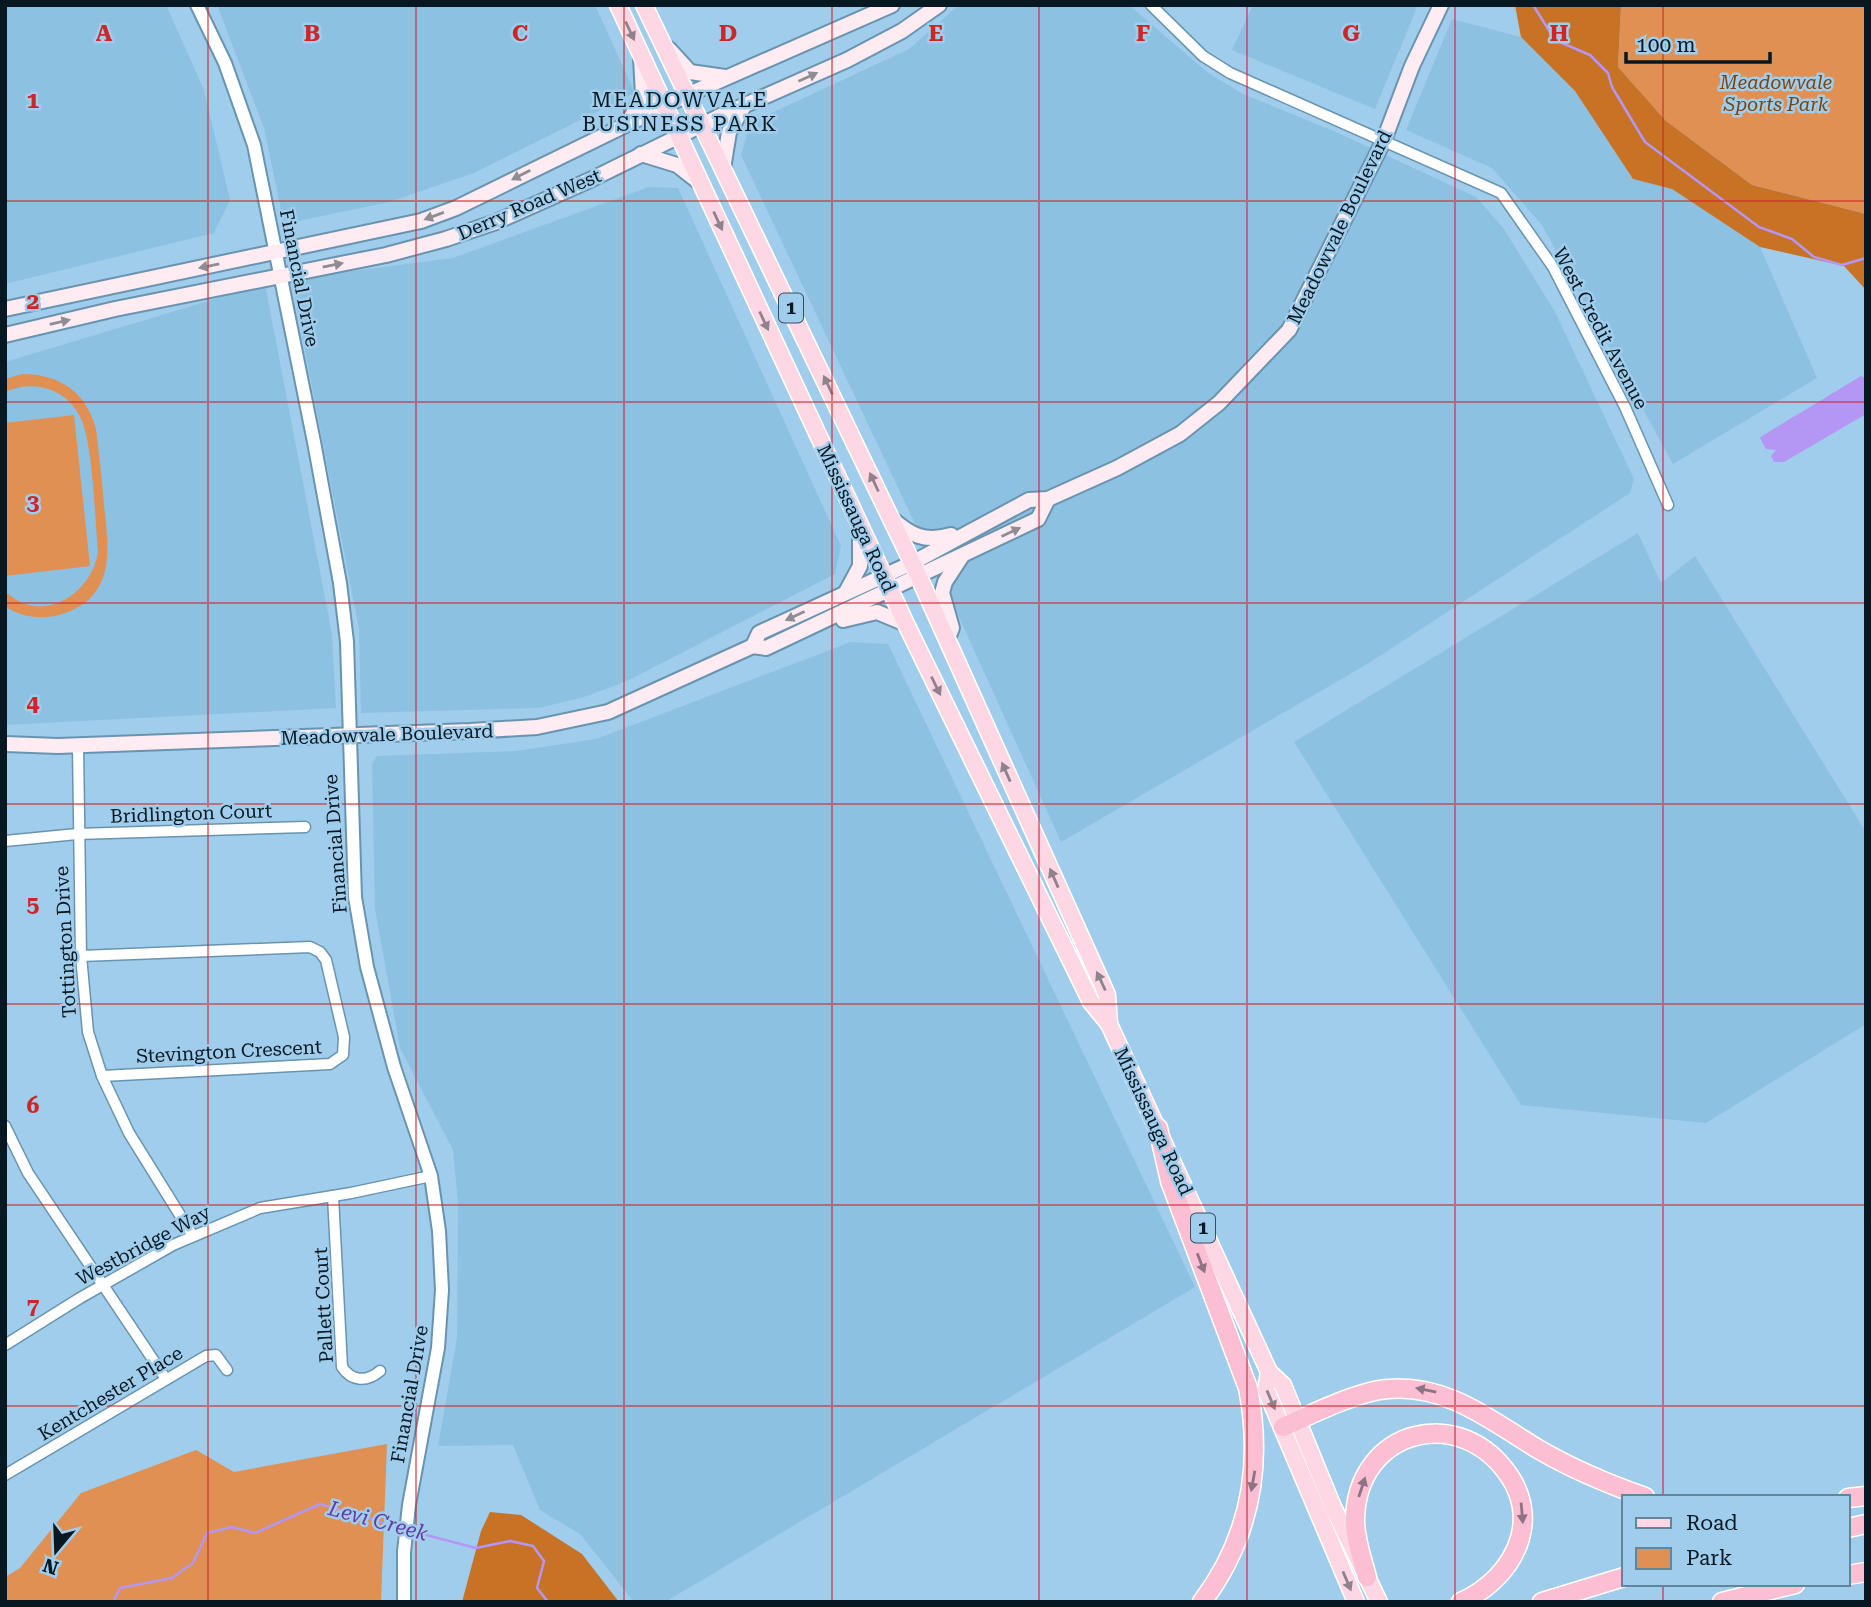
<svg xmlns="http://www.w3.org/2000/svg" width="1871" height="1607" viewBox="0 0 1871 1607" font-family="'Roboto Serif',serif">
  <style>
    .built { fill: #8dc1e2 }
    .green { fill: #df9052 }
    .forest { fill: #c77225 }
    .water { fill: #b496f5 }
    .lines { fill: none; stroke-linecap: round; stroke-linejoin: round }
    .stream { stroke: #b496f5; stroke-width: 2.5 }
    .minor-casing { stroke: #6994b0; stroke-width: 13 }
    .tertiary-casing { stroke: #6994b0; stroke-width: 16 }
    .secondary-casing { stroke: #6994b0; stroke-width: 18 }
    .primary-casing { stroke: #fff; stroke-width: 19 }
    .motorway-casing { stroke: #fff; stroke-width: 21 }
    .minor { stroke: #fff; stroke-width: 10 }
    .tertiary { stroke: #fff; stroke-width: 12 }
    .secondary { stroke: #feecf2; stroke-width: 14 }
    .primary { stroke: #fdd8e4; stroke-width: 16 }
    .motorway { stroke: #fbbed2; stroke-width: 18 }
    .oneway { fill: #8e828d }
    .oneway2 { fill: #8f8d94 }
    .oneway3 { fill: #8d7383 }
    .grid { fill: none; stroke: #cc2728; stroke-width: 2; stroke-opacity: 0.55 }
    .labels { text-anchor: middle; stroke-width: 5; stroke-linejoin: round; paint-order: stroke }
    .shield { fill: #a0cdeb; stroke: #354e5e; stroke-width: 2 }
    .shield-label { font-size: 18px; font-weight: bold; fill: #071822 }
    .park-label { font-size: 19px; font-style: italic; fill: #7c430d; stroke: #a0cdeb }
    .street-label { font-size: 19px; fill: #071822; stroke: #a0cdeb }
    .neighbourhood-label { font-size: 21px; letter-spacing: 2px; fill: #071822; stroke: #a0cdeb }
    .water-label { font-size: 21px; font-style: italic; fill: #653aa7; stroke: #a0cdeb }
    .grid-label { font-size: 23px; text-anchor: middle; font-weight: bold; fill: #cc2728; stroke: #a0cdeb; stroke-width: 5; stroke-linejoin: round; paint-order: stroke }
  </style>
  <rect width="100%" height="100%" fill="#a0cdeb"/>
  <g class="built">
    <path d="M5,5H166L204,90L230,200L214,233L5,284Z"/>
    <path d="M217,5H595L635,93L474,173L389,202L284,224L264,128Z"/>
    <path d="M959,5H1129L1207,72L1243,94L1336,132L1476,197L1504,229L1555,312L1634,479L1630,493L1369,663L1061,842L959,617L741,155L750,123L909,49Z"/>
    <path d="M1253,5H1418L1375,109L1232,50Z"/>
    <path d="M1452,19L1521,37L1575,91L1633,179L1672,189L1760,247L1817,378L1673,464L1542,225L1492,168L1406,130Z"/>
    <path d="M649,187L678,188L841,546L835,574L627,681L584,697L539,708L361,713L359,629L291,279L453,258Z"/>
    <path d="M265,284L332,634L336,708L5,725V362Z"/>
    <path d="M1638,533L1661,583L1695,556L1866,832V1024L1706,1123L1521,1105L1294,742Z"/>
    <path d="M851,642L888,644L1195,1287L665,1602H634L580,1534L540,1510L513,1445L438,1446L457,1338L458,1203L453,1150L400,1048L375,909L372,764L377,756L516,751L596,739Z"/>
  </g>
  <g class="green">
    <path d="M1621,5H1866V214L1752,185L1666,121L1618,67Z"/>
    <path d="M22,374C60,374 86,392 96,429C99,454 102,480 104,505C109,550 116,597 62,614C44,620 21,618 5,606V591C41,627 92,594 98,552C95,518 93,449 82,421C70,390 35,378 5,392V379Z"/>
    <path d="M74,415L90,566L5,576V423Z"/>
    <path d="M387,1444L381,1602H5V1577L20,1568L81,1493L196,1450L234,1472Z"/>
  </g>
  <g class="forest">
    <path d="M1515,5H1621L1618,67L1666,121L1752,185L1866,214V290L1844,266L1760,247L1672,189L1633,179L1575,91L1521,37Z"/>
    <path d="M490,1512L521,1515L582,1554L619,1602H462L481,1531Z"/>
  </g>
  <path class="water" d="M1861,376L1866,378V414L1784,462H1774L1771,456L1776,450L1766,449L1760,438L1762,436Z"/>
  <g class="lines">
    <g class="stream">
      <path d="M1533,5L1555,40L1590,55L1608,73L1612,87L1645,142L1759,227L1792,239L1814,257L1842,265L1866,258"/>
      <path d="M411,1531L476,1548L510,1541L533,1546L544,1561L537,1588L548,1602"/>
      <path d="M113,1602L120,1588L172,1578L193,1563L207,1533L232,1527L255,1533L320,1504L401,1528"/>
    </g>
    <g class="minor-casing">
      <g id="minor">
        <path d="M1151,5L1203,56L1230,73L1501,193L1553,267L1625,407L1668,505"/>
        <path d="M78,745L81,956L88,1032L102,1076L129,1133L193,1236"/>
        <path d="M5,841L77,834L305,827"/>
        <path d="M81,956L310,947L320,952L326,960L344,1037L343,1055L330,1064L102,1076"/>
        <path d="M5,1126L28,1173L166,1379"/>
        <path d="M333,1196L342,1367C352,1382 367,1382 380,1371"/>
        <path d="M5,1345L80,1298L173,1245L260,1208L351,1193L431,1176"/>
        <path d="M5,1475L206,1356L216,1355L227,1370"/>
      </g>
    </g>
    <g class="tertiary-casing">
      <path id="tertiary" d="M197,5L225,63L254,145L314,442L340,583L347,642L355,897L367,967L394,1067L431,1176L439,1231L442,1290L438,1348L409,1505L404,1552V1602"/>
    </g>
    <g class="secondary-casing">
      <g id="secondary">
        <path d="M669,49L690,72L725,77"/>
        <path d="M629,121L643,95L641,58"/>
        <path d="M641,154L677,165L700,183"/>
        <path d="M723,169L729,132L745,104"/>
        <path d="M5,309L421,221L456,208L687,95L892,5"/>
        <path d="M5,335L115,309L386,255L446,239L496,222L590,180L718,117L847,60L902,31L939,5"/>
        <path d="M891,518C911,535 924,543 951,535"/>
        <path d="M846,592L860,566V529"/>
        <path d="M843,620L877,612L906,624"/>
        <path d="M947,640L952,628L942,593L945,582L962,556"/>
        <path d="M753,646L759,633L912,563L1029,500L1048,499L1117,468L1180,434L1219,403L1289,330L1384,140L1412,66L1441,5"/>
        <path d="M5,744L58,746L470,731L537,727L608,712L753,646L766,648L1038,519L1048,499"/>
      </g>
    </g>
    <g class="primary-casing">
      <g id="primary">
        <path d="M618,5L906,624L1091,1002L1109,1024L1269,1372L1283,1385L1333,1507L1379,1602"/>
        <path d="M644,5L918,575L1107,995L1109,1024"/>
        <path d="M1269,1372L1266,1390L1356,1602"/>
      </g>
    </g>
    <g class="motorway-casing">
      <g id="motorway">
        <path d="M1158,1128L1170,1181L1248,1388C1263,1465 1250,1538 1202,1602"/>
        <path d="M1283,1427C1312,1414 1358,1391 1388,1389C1447,1384 1490,1420 1538,1449C1572,1469 1608,1484 1645,1497"/>
        <path d="M1848,1498L1866,1496"/>
        <path d="M1848,1528L1866,1524"/>
        <path d="M1848,1575L1866,1572"/>
        <path d="M1367,1577C1362,1558 1355,1540 1355,1520C1356,1429 1461,1402 1510,1477C1522,1495 1526,1517 1520,1538C1512,1567 1488,1590 1461,1602"/>
        <path d="M1542,1602L1624,1577"/>
        <path d="M1722,1602L1795,1584"/>
      </g>
    </g>
    <use href="#minor" class="minor"/>
    <use href="#tertiary" class="tertiary"/>
    <use href="#secondary" class="secondary"/>
    <use href="#primary" class="primary"/>
    <use href="#motorway" class="motorway"/>
  </g>
  <defs><path id="oneway-solid" d="M-6-.8H1V-3.2L6.5 0L1 3.2V.8H-6Z" transform="scale(1.75)"/></defs>
  <g class="oneway">
    <use href="#oneway-solid" transform="translate(630 31) rotate(65)"/>
    <use href="#oneway-solid" transform="translate(718 221) rotate(65)"/>
    <use href="#oneway-solid" transform="translate(764 321) rotate(65)"/>
    <use href="#oneway-solid" transform="translate(828 385) rotate(-115)"/>
    <use href="#oneway-solid" transform="translate(874 482) rotate(-115)"/>
    <use href="#oneway-solid" transform="translate(936 686) rotate(64)"/>
    <use href="#oneway-solid" transform="translate(1006 772) rotate(-114)"/>
    <use href="#oneway-solid" transform="translate(1054 878) rotate(-114)"/>
    <use href="#oneway-solid" transform="translate(1101 981) rotate(-115)"/>
    <use href="#oneway-solid" transform="translate(1271 1400) rotate(67)"/>
    <use href="#oneway-solid" transform="translate(1347 1581) rotate(67)"/>
  </g>
  <g class="oneway2">
    <use href="#oneway-solid" transform="translate(808 77) rotate(-24)"/>
    <use href="#oneway-solid" transform="translate(521 175) rotate(153)"/>
    <use href="#oneway-solid" transform="translate(434 216) rotate(160)"/>
    <use href="#oneway-solid" transform="translate(333 265) rotate(-11)"/>
    <use href="#oneway-solid" transform="translate(209 266) rotate(169)"/>
    <use href="#oneway-solid" transform="translate(60 322) rotate(-13)"/>
    <use href="#oneway-solid" transform="translate(1011 532) rotate(-25)"/>
    <use href="#oneway-solid" transform="translate(795 616) rotate(155)"/>
  </g>
  <g class="oneway3">
    <use href="#oneway-solid" transform="translate(1201 1263) rotate(69)"/>
    <use href="#oneway-solid" transform="translate(1426 1390) rotate(-168)"/>
    <use href="#oneway-solid" transform="translate(1253 1481) rotate(100)"/>
    <use href="#oneway-solid" transform="translate(1362 1487) rotate(-72)"/>
    <use href="#oneway-solid" transform="translate(1522 1513) rotate(85)"/>
  </g>
  <path class="grid" d="M208,5V1602M416,5V1602M624,5V1602M832,5V1602M1039,5V1602M1247,5V1602M1455,5V1602M1663,5V1497M5,201H1866M5,402H1866M5,603H1866M5,804H1866M5,1004H1866M5,1205H1866M5,1406H1866M1663,1584V1602"/>
  <g class="labels">
    <g class="shield">
      <rect x="779" y="293.5" width="24" height="29" rx="5"/>
      <rect x="1191" y="1213.5" width="24" height="29" rx="5"/>
    </g>
    <g class="shield-label">
      <text x="791" y="314">1</text>
      <text x="1203" y="1234">1</text>
    </g>
    <g class="park-label">
      <text x="1776" y="89">Meadowvale<tspan x="1776" dy="22">Sports Park</tspan></text>
    </g>
    <g class="street-label">
      <text transform="translate(529 204) rotate(-23)" y="7">Derry Road West</text>
      <text transform="translate(1339 227) rotate(-64)" y="7">Meadowvale Boulevard</text>
      <text transform="translate(300 278) rotate(79)" y="7">Financial Drive</text>
      <text transform="translate(1601 328) rotate(62)" y="7">West Credit Avenue</text>
      <text transform="translate(857 518) rotate(65)" y="7">Mississauga Road</text>
      <text transform="translate(387 734) rotate(-2)" y="7">Meadowvale Boulevard</text>
      <text transform="translate(191 813) rotate(-2)" y="7">Bridlington Court</text>
      <text transform="translate(335 844) rotate(-94)" y="7">Financial Drive</text>
      <text transform="translate(65 942) rotate(-93)" y="7">Tottington Drive</text>
      <text transform="translate(229 1051) rotate(-3)" y="7">Stevington Crescent</text>
      <text transform="translate(1154 1121) rotate(65)" y="7">Mississauga Road</text>
      <text transform="translate(143 1245) rotate(-28)" y="7">Westbridge Way</text>
      <text transform="translate(323 1305) rotate(-93)" y="7">Pallett Court</text>
      <text transform="translate(110 1393) rotate(-31)" y="7">Kentchester Place</text>
      <text transform="translate(409 1394) rotate(-80)" y="7">Financial Drive</text>
    </g>
    <g class="neighbourhood-label">
      <text x="680" y="107">MEADOWVALE<tspan x="680" dy="24">BUSINESS PARK</tspan></text>
    </g>
    <g class="water-label">
      <text transform="translate(378 1521) rotate(15)" y="7">Levi Creek</text>
    </g>
  </g>
  <g class="grid-label">
    <text x="104" y="41">A</text>
    <text x="312" y="41">B</text>
    <text x="520" y="41">C</text>
    <text x="728" y="41">D</text>
    <text x="936" y="41">E</text>
    <text x="1143" y="41">F</text>
    <text x="1351" y="41">G</text>
    <text x="1559" y="41">H</text>
    <text x="33" y="108">1</text>
    <text x="33" y="309">2</text>
    <text x="33" y="510">3</text>
    <text x="33" y="711">4</text>
    <text x="33" y="912">5</text>
    <text x="33" y="1113">6</text>
    <text x="33" y="1314">7</text>
  </g>
  <rect width="1871" height="1607" fill="none" stroke="#071822" stroke-width="14"/>
  <rect x="1622" y="1495" width="228" height="91" fill="#a0cdeb" stroke="#63859b" stroke-width="2"/>
  <rect x="1636" y="1518" width="35" height="10" fill="#fdd8e4" stroke="#63859b" stroke-width="2"/>
  <text x="1686" y="1530" font-size="21" fill="#071822">Road</text>
  <rect x="1636" y="1548" width="35" height="21" fill="#df9052" stroke="#63859b" stroke-width="2"/>
  <text x="1686" y="1565" font-size="21" fill="#071822">Park</text>
  <g transform="translate(56 1551) rotate(199)" stroke="#a0cdeb" stroke-width="5" paint-order="stroke">
  <path d="M0-5L12 26L0 18L-12 26Z" fill="#071822"/>
  <text y="-10" font-size="19" font-weight="bold" text-anchor="middle" fill="#071822">N</text>
  </g>
  <path d="M1626 52v10h144v-10" fill="none" stroke="#071822" stroke-width="3.5"/>
  <text x="1636" y="52" font-size="21" fill="#071822" stroke="#a0cdeb" stroke-width="5" paint-order="stroke">100 m</text>
</svg>
